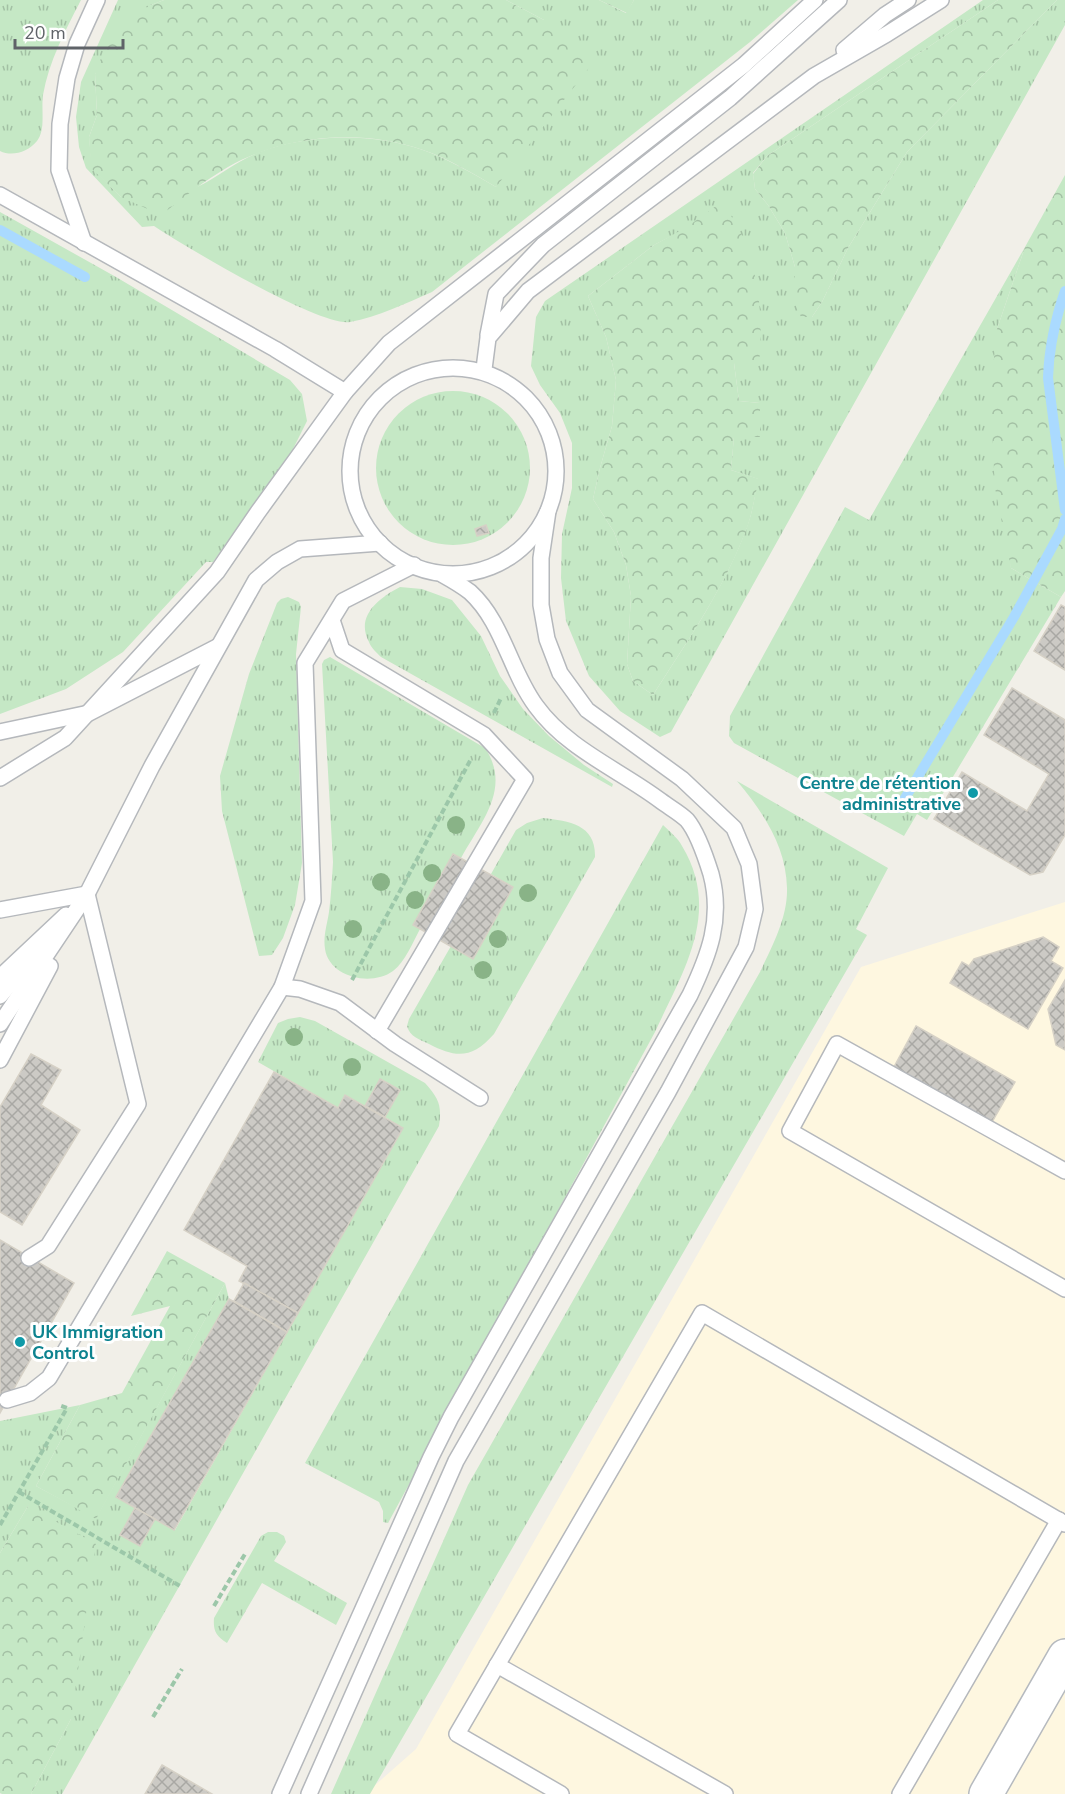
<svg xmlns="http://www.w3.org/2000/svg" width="1065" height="1794" viewBox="0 0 1065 1794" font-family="'Nunito Sans',sans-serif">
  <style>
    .commercial { fill: #fef7e0 }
    .grass { fill: url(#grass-tufts); fill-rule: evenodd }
    .forest { fill: url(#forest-crowns) }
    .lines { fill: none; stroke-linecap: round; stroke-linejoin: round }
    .stream { stroke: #aadaff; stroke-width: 10 }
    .building { fill: url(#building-cross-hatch); stroke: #d6d1c6; stroke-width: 1.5 }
    .lane-casing { stroke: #b5b8bc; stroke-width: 18 }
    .secondary-casing { stroke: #b6babf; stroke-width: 36 }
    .path { stroke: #9cc7a9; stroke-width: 4; stroke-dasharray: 6 3; stroke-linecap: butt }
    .lane { stroke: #fff; stroke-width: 15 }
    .secondary { stroke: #fff; stroke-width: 33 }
    .tree { fill: #89b387 }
    .culture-dot { fill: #0f9aa8; stroke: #fff; stroke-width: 2 }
    .labels { text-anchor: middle; stroke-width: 6; stroke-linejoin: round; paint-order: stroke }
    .culture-label { font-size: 18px; font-weight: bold; fill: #0d838f; stroke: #fff; text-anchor: end }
  </style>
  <defs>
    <pattern id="grass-tufts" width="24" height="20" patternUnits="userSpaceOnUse" patternTransform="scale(1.5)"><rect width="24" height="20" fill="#c5e8c5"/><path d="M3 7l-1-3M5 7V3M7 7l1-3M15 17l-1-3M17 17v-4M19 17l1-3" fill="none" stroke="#a3c0a4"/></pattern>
    <pattern id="forest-crowns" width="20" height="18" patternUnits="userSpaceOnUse" patternTransform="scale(1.5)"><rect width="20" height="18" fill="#c5e8c5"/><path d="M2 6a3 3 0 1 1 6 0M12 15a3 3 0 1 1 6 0" fill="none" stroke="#a3c0a4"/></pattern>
    <pattern id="building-cross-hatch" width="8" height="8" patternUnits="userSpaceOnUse" patternTransform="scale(1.5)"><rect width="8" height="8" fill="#cccac5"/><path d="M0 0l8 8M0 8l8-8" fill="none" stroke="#a9a8a4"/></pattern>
  </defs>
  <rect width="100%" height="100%" fill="#f1efe8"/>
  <path class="commercial" d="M1065,902V1794H365L416,1749L861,967Z"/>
  <g class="grass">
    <path d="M0,0H81C65,31 49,61 43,95C41,109 46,130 37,141C28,152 12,157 0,151Z"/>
    <path d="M118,0H164L151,5L95,74L97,115L89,137L92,168L121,197C136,195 186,193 197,187C218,177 235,162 257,153C307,134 371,132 423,150C448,159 472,173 496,187L544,20L506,0H599L626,13L634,0H798L750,42L432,292C406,303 378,317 350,322C320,327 184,246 154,226L142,227L86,168L79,147L76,117L81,82Z"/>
    <path d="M983,0H998L767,156L753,173L755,189L768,205L785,233L795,267L796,303L812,317L822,302L848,248L907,152L1057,0H1065V25L671,732L660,737L620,711L589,676L566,621L561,578L562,534L572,488V443L560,413L540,385L531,366L536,317L545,301ZM687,228L734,363L739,401L760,403V436H734L731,470L758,479C755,494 753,510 748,524C726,586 688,640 653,695L633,681L627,664L631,596L626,565L614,532L593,499L600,468L612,426L616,380L606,337L588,296L654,245Z"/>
    <path d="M0,212L116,277L290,380L302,394L307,421L291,453L213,562H206L123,652L66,689L0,714Z"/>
    <path d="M1025,247L997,329L1011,568L1061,597L927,820L917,814L904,836L734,743L729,736L730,716L845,507L869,520Z"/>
    <circle cx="453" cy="468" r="77"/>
    <path d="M400,587L422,589L452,600L481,636L500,676L523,709L549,736L584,765L613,784L612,787L381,657C377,653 371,648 369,642C355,616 379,598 400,587Z"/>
    <path d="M288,597L299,602L301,607L296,654L302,863L295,905L283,938L272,955L259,956L222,811L220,776L249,674L277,603L281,599Z"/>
    <path d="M330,657L485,748C512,788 481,822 461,858L453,854L413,925L420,929C413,942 405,962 393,971C371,987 329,977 325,949C323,936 327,925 329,912C331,896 332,879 333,862L322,664L324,660Z"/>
    <path d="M737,781L888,868L856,929L867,935L370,1794H331L468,1485L760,972C772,947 788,917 787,888C786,846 763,812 737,781Z"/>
    <path d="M543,818C570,821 596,825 595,857L494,1034C472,1059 456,1058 429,1044C419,1039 410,1037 407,1026L409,1019L451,946L473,958L513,887L491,874L516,830L527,823Z"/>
    <path d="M663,825C670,832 678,838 682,846C722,912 683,971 655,1032L388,1523L383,1522V1511L379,1502L305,1463Z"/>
    <path d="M300,1017L315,1021L425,1083C439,1099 442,1105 439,1126L62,1794H31L71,1719L28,1506L0,1553V1421L80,1405L36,1486L96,1518L225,1283L229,1299L116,1497L135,1508L120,1535L140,1546L155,1519L175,1530L403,1128L385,1117L400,1090L381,1079L365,1106L345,1095L338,1108L258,1062L278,1023L288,1019Z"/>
    <path d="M268,1532H277L284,1536L286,1542L274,1561L347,1603L336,1625L262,1583L227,1643C216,1636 213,1631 214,1618L261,1536Z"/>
  </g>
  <g class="forest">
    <path d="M164,0H506L544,20L592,64L496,187C472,173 449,159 423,150C361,128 285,135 228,167C204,181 183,198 161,215L121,197L91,168L89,137L97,115L95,74L113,27L151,5Z"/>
    <path d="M599,0H634L627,13Z"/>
    <path d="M998,0H1057L907,152L848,248L822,302L812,317H801L795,303V267L785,233L768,205L755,189L753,174L767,156Z"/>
    <path d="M1065,175V591L1061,597L1011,568L995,488L990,397L997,329L1025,247Z"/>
    <path d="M723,201C730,215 739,228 745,243C760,280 763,324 759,364L734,363L739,401L760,403V437H734L731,470L759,479C755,494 753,510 748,525C726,586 688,640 653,695L633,681L627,664L631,596L626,565L614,532L593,499L600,468L612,426L616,380L606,337L588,296L654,245L687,227Z"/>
    <path d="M167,1251L225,1283L96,1519L36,1486L80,1405L122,1393L170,1306L131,1316Z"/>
    <path d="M28,1506L96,1544L71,1719L31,1794H2L0,1793V1553Z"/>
  </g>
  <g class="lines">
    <g class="stream">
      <path d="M0,230L85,277"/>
      <path d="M1065,291C1055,320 1049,348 1048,378L1065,510"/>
      <path d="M899,808L1014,617L1062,529L1065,519"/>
    </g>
  </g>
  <g class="building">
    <path d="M486,525L489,533L477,536L475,529Z"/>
    <path d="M1061,605L1065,607V670L1034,651Z"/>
    <path d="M1012,688L1065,720V835L1043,872L1030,875L934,819L962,772L1027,811L1049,774L984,735Z"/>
    <path d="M453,854L513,887L473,959L413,925Z"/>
    <path d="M1043,937L1059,947L1051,961L1063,968L1028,1029L950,983L962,962L969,966L974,959Z"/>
    <path d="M1065,980V1050L1056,1045L1048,1009Z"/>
    <path d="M916,1026L1015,1082L992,1122L894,1067Z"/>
    <path d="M31,1054L61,1070L41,1105L80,1130L22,1225L0,1212V1107Z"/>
    <path d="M274,1072L338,1108L345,1095L403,1128L298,1313L239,1281L247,1266L184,1230Z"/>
    <path d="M380,1079L400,1090L385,1117L365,1106Z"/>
    <path d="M0,1240L74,1283L0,1413Z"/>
    <path d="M244,1283L298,1313L287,1332L234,1301Z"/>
    <path d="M229,1299L287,1332L174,1530L116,1497Z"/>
    <path d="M135,1508L155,1519L140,1546L120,1535Z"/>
    <path d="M162,1765L212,1794H145Z"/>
  </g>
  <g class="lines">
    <g class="lane-casing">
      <g id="lane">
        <path d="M844,50L885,15L908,0"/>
        <path d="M0,195L275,349L345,392"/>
        <path d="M84,243L59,170L60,124L67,78L77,44L97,0"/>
        <path d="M488,335L496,294L543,245L730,98L839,0"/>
        <circle cx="453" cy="471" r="103"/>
        <path d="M484,369L488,338L528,291L814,76L887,34L941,0"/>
        <path d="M332,620L342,650L484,735L525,779L377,1031"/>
        <path d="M0,732L89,713L217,647"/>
        <path d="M0,778L65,738L217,572L258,512L345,392L389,343L744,65L815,0"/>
        <path d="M0,910L87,894"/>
        <path d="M0,977L66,915"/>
        <path d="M282,987L300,989L340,1003L395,1044L480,1098"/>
        <path d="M0,996L42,946"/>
        <path d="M0,1024L87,894L152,766L256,580L277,562L300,549L380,543"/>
        <path d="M0,1060L50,966"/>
        <path d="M1065,1171L837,1044L790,1131L1065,1289"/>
        <path d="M29,1258L48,1246L138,1104L87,894"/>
        <path d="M7,1400L30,1393L49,1378L282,987L313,901L305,663L343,601L414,565"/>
        <path d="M497,1665L725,1794"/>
        <path d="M280,1794L431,1457L451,1417L690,995C709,955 723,919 711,874C706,858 698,833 687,820C680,813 669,807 661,801C620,770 567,749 536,706C510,671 503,622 470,592C462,586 452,580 443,575"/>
        <path d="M309,1794L456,1461L668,1092L746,947L755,909L749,864L734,828L682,779L587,710L560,673L547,639L541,605V558L548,511"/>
        <path d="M561,1794L457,1734L702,1313L1065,1524"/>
        <path d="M900,1794L1059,1520"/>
      </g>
    </g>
    <g class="secondary-casing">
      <path id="secondary" d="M986,1794L1065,1656"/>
    </g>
    <g class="path">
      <path d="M494,713L501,698"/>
      <path d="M352,980L471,759"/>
      <path d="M19,1492L180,1586"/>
      <path d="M0,1525L67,1408L59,1405"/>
      <path d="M214,1606L245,1554"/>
      <path d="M153,1717L182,1669"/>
    </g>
    <use href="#lane" class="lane"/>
    <use href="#secondary" class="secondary"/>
  </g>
  <g class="tree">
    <circle cx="456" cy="825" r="9"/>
    <circle cx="432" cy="873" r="9"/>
    <circle cx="381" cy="882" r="9"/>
    <circle cx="528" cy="893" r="9"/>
    <circle cx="415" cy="900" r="9"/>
    <circle cx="353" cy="929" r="9"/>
    <circle cx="498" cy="939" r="9"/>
    <circle cx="483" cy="970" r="9"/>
    <circle cx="294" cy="1037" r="9"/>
    <circle cx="352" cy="1067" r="9"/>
  </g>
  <g class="culture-dot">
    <circle cx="973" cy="793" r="6"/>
    <circle cx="20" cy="1342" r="6"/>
  </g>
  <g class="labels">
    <g class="culture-label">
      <text x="961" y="789">Centre de rétention<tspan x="961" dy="21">administrative</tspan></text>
      <text x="32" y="1338" text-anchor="start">UK Immigration<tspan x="32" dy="21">Control</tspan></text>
    </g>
  </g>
  <path d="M15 39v9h108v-9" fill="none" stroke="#5f6368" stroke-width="3"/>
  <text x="24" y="39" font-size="18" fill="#5f6368" stroke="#ffffff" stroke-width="4.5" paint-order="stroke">20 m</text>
</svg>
